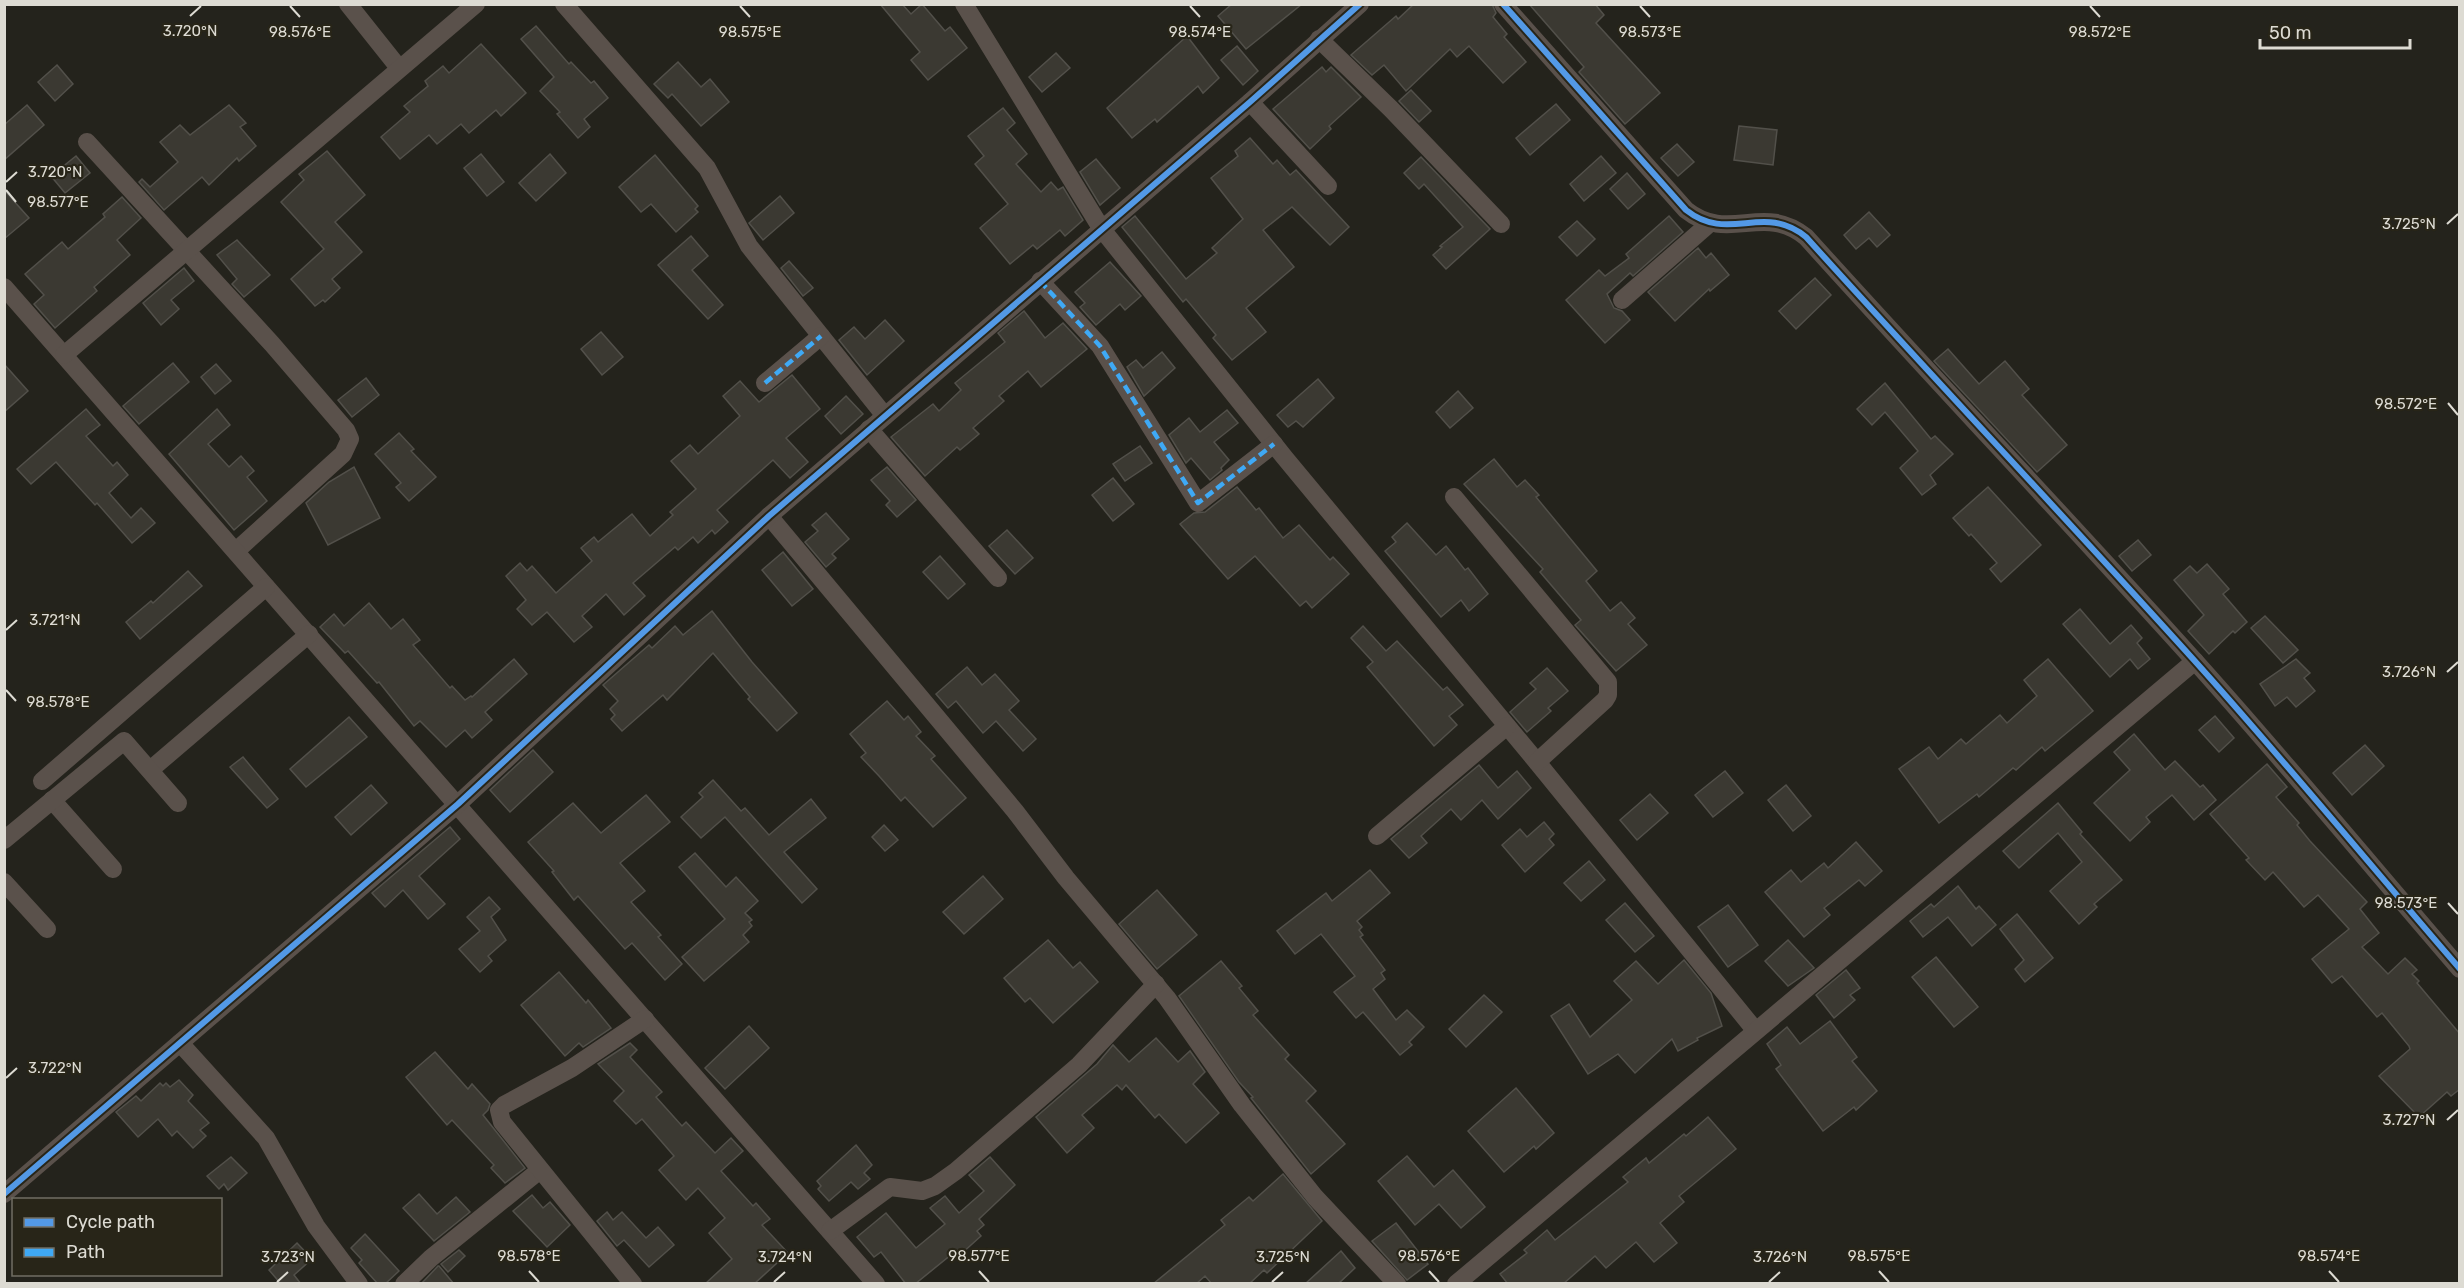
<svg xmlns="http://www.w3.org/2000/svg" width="2464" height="1288" viewBox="0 0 2464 1288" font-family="Rubik,sans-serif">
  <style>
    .building { fill: #3b3932; stroke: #52504a; stroke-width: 1.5 }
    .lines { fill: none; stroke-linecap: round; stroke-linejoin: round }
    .minor { stroke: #5a514b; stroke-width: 18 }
    .quiet { stroke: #3fa9f5; stroke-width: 4.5; stroke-dasharray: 9 4.5; stroke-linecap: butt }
    .cycleway-casing { stroke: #282518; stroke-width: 10 }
    .cycleway { stroke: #5399e6; stroke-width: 6 }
    .ticks { fill: none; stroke: #dddbd3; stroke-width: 2 }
    .ticks-label { font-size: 15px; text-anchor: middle; fill: #dddbd3; stroke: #282518; stroke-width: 4.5; stroke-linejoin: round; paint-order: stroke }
  </style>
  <rect width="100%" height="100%" fill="#24231c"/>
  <g class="building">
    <path d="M880,4H902L911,14L922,4L945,31L950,27L967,48L928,80L911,60L920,52Z"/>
    <path d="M1232,4H1302L1246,49L1218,16Z"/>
    <path d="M1414,4H1492L1496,13L1493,17L1507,34L1504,37L1526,62L1503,83L1469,46L1457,57L1450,49L1406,91L1384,65L1372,75L1351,55L1396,16L1398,19Z"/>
    <path d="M1529,4H1595L1604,15L1596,23L1660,93L1625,124L1579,72L1584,67Z"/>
    <path d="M536,26L569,64L571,62L591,83L594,81L608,98L584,119L590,127L578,138L557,114L560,112L540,91L554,77L521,39Z"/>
    <path d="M1187,36L1219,78L1203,93L1198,86L1157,122L1155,119L1132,138L1107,108Z"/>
    <path d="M481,44L526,93L501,116L496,110L469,133L461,124L437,144L429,135L400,159L381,137L410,112L404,106L428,86L425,81L443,66L449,73Z"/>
    <path d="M1237,46L1258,71L1243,85L1221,60Z"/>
    <path d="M1056,53L1070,68L1042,92L1029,77Z"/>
    <path d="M678,62L701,87L710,79L729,102L701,126L672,94L668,98L654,84Z"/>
    <path d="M57,65L73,84L55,101L38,82Z"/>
    <path d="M1322,67L1326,72L1331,67L1361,97L1329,126L1331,129L1310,149L1273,109Z"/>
    <path d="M1411,90L1431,111L1419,122L1399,101Z"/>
    <path d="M1556,104L1570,120L1530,155L1516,138Z"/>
    <path d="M27,105L44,125L4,160V125Z"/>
    <path d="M229,105L246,123L240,127L256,146L239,161L237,158L209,185L202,177L164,210L139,182L142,179L150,187L178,162L160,142L180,125L190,135Z"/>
    <path d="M1003,108L1015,123L1007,130L1027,154L1016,164L1041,192L1051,182L1058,190L1063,187L1083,220L1065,236L1060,230L1037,249L1033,245L1010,264L980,228L1008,204L975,164L984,156L968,136Z"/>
    <path d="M1739,126L1777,130L1773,165L1734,160Z"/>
    <path d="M1250,138L1273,164L1277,160L1290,175L1296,170L1349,227L1330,245L1292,207L1263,230L1294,267L1246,308L1266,332L1232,360L1213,338L1216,335L1186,299L1183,302L1122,227L1135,216L1186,279L1217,253L1212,248L1243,219L1211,178L1238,156L1235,151Z"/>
    <path d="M1677,144L1694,162L1678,176L1661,158Z"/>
    <path d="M327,151L365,195L335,222L362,252L332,279L340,288L325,302L323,300L315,306L291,279L324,249L281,202L304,180L299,174Z"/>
    <path d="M481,154L504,182L487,196L464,168Z"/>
    <path d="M550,154L566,173L536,201L519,183Z"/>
    <path d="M655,155L698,206L695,209L698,212L676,232L651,204L641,212L619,187Z"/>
    <path d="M76,156L90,173L65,193L51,176Z"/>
    <path d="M1601,156L1616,173L1584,201L1570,184Z"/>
    <path d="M1421,157L1490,229L1446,269L1433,255L1442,247L1440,246L1463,227L1424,184L1419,189L1404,173Z"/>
    <path d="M1096,159L1120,188L1100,205L1080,172Z"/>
    <path d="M1627,173L1645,194L1628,209L1610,189Z"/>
    <path d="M4,190L29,218L4,239Z"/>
    <path d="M780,196L794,213L763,240L749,223Z"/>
    <path d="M122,197L141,218L117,240L130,255L94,287L97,291L55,328L34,304L44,295L25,274L62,242L68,249L105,217L103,214Z"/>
    <path d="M1869,212L1890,235L1877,247L1869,238L1856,249L1844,235Z"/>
    <path d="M1669,216L1683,232L1633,276L1630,273L1607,294L1614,308L1622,311L1630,320L1605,343L1566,300L1599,270L1605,276L1629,258L1626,254Z"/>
    <path d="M1577,221L1595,239L1577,256L1559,237Z"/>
    <path d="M691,236L708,256L692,270L723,305L708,319L658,265Z"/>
    <path d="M237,240L270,275L244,297L232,284L237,279L217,255Z"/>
    <path d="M1698,248L1706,258L1711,253L1729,275L1710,291L1709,289L1675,321L1648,292Z"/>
    <path d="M789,261L813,288L803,296L781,268Z"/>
    <path d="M1110,262L1141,296L1125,310L1120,304L1096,325L1080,307L1085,303L1075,292Z"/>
    <path d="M184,268L194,281L171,300L179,309L161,325L143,303Z"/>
    <path d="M1815,278L1831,295L1796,329L1779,311Z"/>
    <path d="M1024,311L1045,338L1063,323L1087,349L1041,387L1028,371L999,396L1004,401L973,428L979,434L960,450L957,447L925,476L891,437L933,404L939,411L961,390L955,383L1005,342L998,333Z"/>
    <path d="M885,320L904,341L867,375L839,340L854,327L865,339Z"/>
    <path d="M601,332L623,357L602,375L581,349Z"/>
    <path d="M1948,349L1979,384L2005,361L2029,389L2022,395L2067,445L2037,472L1934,361Z"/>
    <path d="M1162,352L1175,368L1144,396L1127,367L1136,360L1143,368Z"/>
    <path d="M173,363L189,382L139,424L123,406Z"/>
    <path d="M4,364L28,391L4,412Z"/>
    <path d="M216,364L231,381L215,394L201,377Z"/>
    <path d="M792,375L820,409L786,438L808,462L790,478L773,460L717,510L728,522L715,534L712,530L698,543L693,537L678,550L675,547L633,583L645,596L624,615L606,594L582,616L592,627L574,642L547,612L532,625L517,609L526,600L506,576L520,563L527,571L532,566L556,593L592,561L581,548L594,537L598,542L632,514L650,536L673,515L670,512L696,489L671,461L690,445L698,454L740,416L723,396L740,381L759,402Z"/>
    <path d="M366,378L379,395L352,417L338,400Z"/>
    <path d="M1318,379L1334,398L1303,427L1296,421L1288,427L1277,415Z"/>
    <path d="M1885,383L1931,439L1935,436L1953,454L1930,475L1936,484L1922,495L1900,468L1918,451L1885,412L1872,425L1857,409Z"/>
    <path d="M1458,391L1473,408L1450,428L1436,412Z"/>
    <path d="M846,396L863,414L841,434L825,416Z"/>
    <path d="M86,409L100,425L86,436L113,466L117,462L128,475L109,493L131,518L141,508L155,523L132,543L97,503L95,505L56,462L31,484L17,469Z"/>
    <path d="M217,409L230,425L208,444L229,467L241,456L254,471L247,477L267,501L234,530L169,454Z"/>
    <path d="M1227,410L1238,423L1214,442L1229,460L1221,468L1222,470L1210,480L1191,458L1186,463L1169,435L1189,418L1200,432Z"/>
    <path d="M399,433L414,449L411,451L436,477L409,501L396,487L401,483L375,454Z"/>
    <path d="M1140,446L1152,463L1125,481L1113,464Z"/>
    <path d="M1494,459L1517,487L1525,480L1539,495L1536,497L1597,571L1586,581L1610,611L1621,602L1635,618L1628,624L1647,645L1616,671L1575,625L1581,620L1540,572L1543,569L1464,484Z"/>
    <path d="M354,467L380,518L328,545L306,503L329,482Z"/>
    <path d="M887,467L916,500L897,517L886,505L890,501L871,480Z"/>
    <path d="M1113,478L1134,504L1113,521L1092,495Z"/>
    <path d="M1237,487L1256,510L1259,508L1283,538L1299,525L1330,560L1333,557L1349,574L1312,608L1306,601L1300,606L1255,556L1228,579L1180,524L1194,513L1205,512Z"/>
    <path d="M1988,487L2041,545L2001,582L1990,569L1997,563L1971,534L1969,536L1953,518Z"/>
    <path d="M826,513L849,539L832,554L836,558L826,567L805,542L818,531L812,525Z"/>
    <path d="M1407,523L1436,555L1446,546L1465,570L1468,568L1488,594L1469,611L1461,600L1441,617L1385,551L1396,542L1392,537Z"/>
    <path d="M1007,530L1033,558L1015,574L989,546Z"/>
    <path d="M2138,540L2151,555L2132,571L2119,556Z"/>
    <path d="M783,552L813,589L792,606L762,570Z"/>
    <path d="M940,556L965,584L948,599L923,572Z"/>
    <path d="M2207,564L2229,589L2223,594L2247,622L2235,633L2233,631L2209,654L2188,631L2204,615L2174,580L2190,566L2197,573Z"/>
    <path d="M188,571L202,586L140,639L126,622L151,601L153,603Z"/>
    <path d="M369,603L391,629L403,619L420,640L413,645L450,688L452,686L465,700L471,696L472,697L514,659L527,674L485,712L492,720L472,738L465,730L446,747L420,721L414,726L379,682L377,683L348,651L345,653L320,627L334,614L344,626Z"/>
    <path d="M2080,609L2110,644L2131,625L2142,638L2137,643L2150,659L2138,669L2130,659L2110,677L2063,624Z"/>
    <path d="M712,611L752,662L797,713L777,731L748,699L750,697L713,653L667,700L663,695L622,731L611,719L615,715L610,709L618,701L603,685L649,645L652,648L675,626L683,635Z"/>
    <path d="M2265,616L2298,650L2283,663L2251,628Z"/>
    <path d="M1363,626L1386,651L1397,641L1443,690L1447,687L1463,705L1449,716L1457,725L1434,746L1367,667L1373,662L1351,638Z"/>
    <path d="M2048,659L2093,711L2045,751L2042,747L2016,770L2013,768L1979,797L1977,794L1939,823L1899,769L1929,747L1938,759L1961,739L1966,744L2000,715L2007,723L2037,696L2024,680Z"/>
    <path d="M2296,659L2310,673L2304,678L2315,691L2296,707L2287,697L2275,706L2260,684Z"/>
    <path d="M967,667L982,685L995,674L1019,701L1009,710L1036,739L1023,751L996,721L983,733L956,701L948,708L936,694Z"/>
    <path d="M1547,668L1568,691L1548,708L1551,711L1527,732L1510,712L1536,689L1530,683Z"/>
    <path d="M887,701L904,720L908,716L921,732L916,736L935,756L931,759L966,798L933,827L905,797L901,801L879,776L861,757L866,753L850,734Z"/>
    <path d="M2215,716L2234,738L2219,752L2199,730Z"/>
    <path d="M349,717L367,737L306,787L290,769Z"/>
    <path d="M2134,734L2165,770L2175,761L2200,787L2203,785L2216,800L2194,820L2172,795L2146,817L2150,822L2130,841L2094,803L2130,770L2114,752Z"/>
    <path d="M2365,745L2384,766L2352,795L2333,773Z"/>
    <path d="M533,750L553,772L510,812L490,790Z"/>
    <path d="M243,757L278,799L267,808L230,767Z"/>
    <path d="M2267,764L2287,787L2276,797L2299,823L2297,825L2310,841L2367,902L2360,909L2379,933L2362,947L2388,974L2405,958L2417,970L2412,974L2419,981L2417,983L2460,1034V1089L2451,1096L2447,1092L2419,1117L2379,1076L2410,1049L2409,1046L2382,1013L2377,1017L2342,976L2332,983L2312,959L2349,929L2318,895L2304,907L2273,872L2265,880L2246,860L2249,858L2210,814Z"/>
    <path d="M1479,765L1498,788L1517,771L1531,788L1498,819L1482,800L1461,820L1451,809L1421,836L1427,843L1409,858L1391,839Z"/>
    <path d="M1725,771L1743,793L1713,817L1695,795Z"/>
    <path d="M713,780L741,811L745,808L769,835L811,799L826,818L784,852L817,889L802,903L725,817L701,838L681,817L703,797L699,793Z"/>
    <path d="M371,785L387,803L351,835L335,817Z"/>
    <path d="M1786,785L1811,816L1793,831L1768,800Z"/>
    <path d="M1650,794L1668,813L1637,840L1620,820Z"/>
    <path d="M646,795L670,822L620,863L645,891L631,902L661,935L658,937L682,964L665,980L632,943L625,949L578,896L574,900L552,872L554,871L528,842L573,803L601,833Z"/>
    <path d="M2058,803L2082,832L2080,834L2122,880L2094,904L2097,907L2079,924L2050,891L2082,862L2058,833L2019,868L2003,851Z"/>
    <path d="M1544,822L1554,834L1549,839L1554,845L1525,872L1502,845L1520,829L1527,837Z"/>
    <path d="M884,825L898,840L885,851L872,837Z"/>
    <path d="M450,827L460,839L419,876L445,904L428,919L403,890L385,907L372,893Z"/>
    <path d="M1856,842L1882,871L1865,886L1859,880L1824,908L1830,915L1804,937L1765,892L1791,870L1801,882L1824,863L1828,868Z"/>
    <path d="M695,853L726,887L736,877L758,901L745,913L752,920L749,922L752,926L743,935L749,942L704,981L682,957L725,919L679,867Z"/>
    <path d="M1589,861L1605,880L1581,901L1564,883Z"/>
    <path d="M1370,870L1390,893L1357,921L1362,927L1359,930L1363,935L1360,937L1385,970L1381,973L1385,979L1373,989L1396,1020L1407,1010L1424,1027L1409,1042L1412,1045L1400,1055L1363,1012L1356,1018L1334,992L1355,976L1321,934L1295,954L1277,931L1326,893L1332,901Z"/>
    <path d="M983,876L1003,899L964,934L943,912Z"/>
    <path d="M1958,886L1976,909L1979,906L1996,925L1972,946L1948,917L1923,937L1910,921L1931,904L1934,907Z"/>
    <path d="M1157,890L1197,935L1157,969L1119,924Z"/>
    <path d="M489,897L500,909L491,917L506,940L488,956L492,961L480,972L459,949L480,931L467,917Z"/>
    <path d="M1625,903L1654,936L1635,952L1606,920Z"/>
    <path d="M1728,905L1758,945L1728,967L1698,927Z"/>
    <path d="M2017,914L2053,958L2025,982L2015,969L2024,960L2000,929Z"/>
    <path d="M1048,940L1073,968L1080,962L1098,982L1053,1023L1030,998L1025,1002L1004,978Z"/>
    <path d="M1788,940L1814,968L1788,986L1765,961Z"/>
    <path d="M1936,957L1978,1007L1954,1027L1912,977Z"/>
    <path d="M1684,960L1711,993L1722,1026L1697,1038L1698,1040L1678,1051L1672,1039L1635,1073L1618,1054L1588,1074L1551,1016L1569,1004L1590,1037L1632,1000L1614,981L1636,961L1658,984Z"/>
    <path d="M1221,961L1242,986L1239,988L1258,1011L1253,1015L1289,1055L1285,1059L1316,1091L1306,1101L1345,1144L1311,1174L1251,1098L1253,1097L1239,1082L1179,996Z"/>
    <path d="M1846,970L1860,988L1850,995L1855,1000L1834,1018L1816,995Z"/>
    <path d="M559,972L586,1003L588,1000L611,1028L583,1047L579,1043L565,1056L521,1005Z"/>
    <path d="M1484,995L1502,1012L1466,1047L1449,1029Z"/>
    <path d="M1830,1021L1857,1057L1852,1061L1877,1091L1856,1110L1854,1107L1823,1131L1776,1069L1781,1065L1767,1044L1787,1027L1800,1044Z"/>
    <path d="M749,1026L769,1048L725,1089L705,1068Z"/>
    <path d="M1156,1038L1178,1062L1190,1051L1205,1072L1193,1084L1219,1113L1186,1143L1159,1114L1155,1118L1126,1085L1122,1090L1117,1085L1082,1115L1094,1128L1067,1153L1036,1117L1097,1064L1113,1045L1129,1062Z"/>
    <path d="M630,1043L637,1050L630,1057L662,1092L656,1097L682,1126L686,1122L715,1153L731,1138L743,1151L721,1171L753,1206L756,1203L770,1219L762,1225L788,1253L754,1284H705L732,1259L709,1233L725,1218L698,1188L686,1200L659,1170L674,1156L642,1119L636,1124L614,1101L624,1091L598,1064Z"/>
    <path d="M435,1052L468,1089L472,1084L490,1104L488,1110L483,1115L525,1168L505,1183L491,1168L494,1165L452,1120L447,1125L406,1077Z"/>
    <path d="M179,1080L193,1095L188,1101L209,1123L200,1130L206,1136L193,1148L177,1131L172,1136L158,1119L138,1137L116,1112L136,1096L141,1101L160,1083L163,1086L166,1083L170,1087Z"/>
    <path d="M1516,1088L1554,1133L1536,1149L1534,1146L1504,1172L1468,1131Z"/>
    <path d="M1708,1117L1736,1149L1679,1196L1684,1202L1660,1223L1677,1243L1654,1262L1636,1242L1606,1268L1595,1256L1563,1284H1508L1500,1274L1527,1253L1524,1250L1547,1230L1555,1240L1628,1182L1623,1177L1646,1158L1649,1163L1684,1134L1686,1136Z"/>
    <path d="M856,1145L872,1165L864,1173L870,1179L858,1189L851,1182L829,1201L818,1189L821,1186L817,1181Z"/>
    <path d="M1407,1156L1434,1187L1453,1170L1485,1207L1461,1228L1439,1204L1415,1225L1378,1181Z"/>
    <path d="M231,1157L247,1173L228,1190L224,1184L219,1189L207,1176Z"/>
    <path d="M990,1157L1015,1185L979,1219L984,1225L977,1231L981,1236L961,1254L957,1250L915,1284H906L881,1252L874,1257L857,1237L886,1213L916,1248L945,1224L930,1208L945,1196L959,1213L984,1191L969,1175Z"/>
    <path d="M1283,1174L1322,1221L1267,1273L1264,1270L1249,1284H1212L1205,1276L1196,1284H1153L1225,1225L1221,1220L1249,1197L1253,1201Z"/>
    <path d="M419,1194L437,1214L456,1197L470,1212L434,1241L403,1208Z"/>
    <path d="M532,1195L543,1208L550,1202L570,1225L547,1247L513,1211Z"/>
    <path d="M607,1212L613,1220L622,1212L646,1238L658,1227L674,1245L649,1267L624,1240L617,1246L597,1221Z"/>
    <path d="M1396,1223L1428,1264L1407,1280L1372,1241Z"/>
    <path d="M365,1234L399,1271L385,1284H378L359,1263L362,1260L351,1248Z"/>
    <path d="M297,1243L312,1259L294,1275L301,1284H281L269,1270Z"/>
    <path d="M459,1250L465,1256L448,1272L441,1264Z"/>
    <path d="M1341,1251L1355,1268L1338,1284H1305Z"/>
    <path d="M439,1266L454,1284H421L438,1266Z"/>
  </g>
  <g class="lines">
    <g class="minor">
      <path d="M348,4L399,68"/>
      <path d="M564,4L707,168L749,246L885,416"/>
      <path d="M964,4L1101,228L1285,458L1537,762L1755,1030"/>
      <path d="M1503,4L1686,210C1729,244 1763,202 1806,237C1934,379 2065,517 2193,659C2284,760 2371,866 2460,969"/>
      <path d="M1319,39L1391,109L1501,224"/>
      <path d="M1250,102L1328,186"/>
      <path d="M87,142L272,344L346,430L350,439L343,454L236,551"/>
      <path d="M1040,281L1100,346L1198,503L1274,444"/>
      <path d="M4,287L876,1284"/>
      <path d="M1622,300L1710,223"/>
      <path d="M64,355L476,4"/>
      <path d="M765,383L821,336"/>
      <path d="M869,429L998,578"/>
      <path d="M1454,497L1608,682V695L1605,700L1537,762"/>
      <path d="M769,516L1015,811L1066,878L1167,998L1242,1105L1315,1197L1397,1284"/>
      <path d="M150,770L309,634"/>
      <path d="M42,781L266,587"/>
      <path d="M52,800L113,869"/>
      <path d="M1377,836L1507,726"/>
      <path d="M4,840L124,741L178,803"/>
      <path d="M4,882L47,929"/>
      <path d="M180,1043L266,1138L316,1226L359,1284"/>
      <path d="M4,1194L458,804L769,516L1250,102L1360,4"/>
      <path d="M830,1231L890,1187L922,1191L935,1186L956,1171L1079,1065L1156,984"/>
      <path d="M404,1284L431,1258L540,1170"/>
      <path d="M633,1284L502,1122L499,1110L504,1105L572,1068L645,1019"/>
      <path d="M1456,1284L2195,661"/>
    </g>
    <g class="quiet">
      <path d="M1040,281L1100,346L1198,503L1274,444"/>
      <path d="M765,383L821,336"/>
    </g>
    <g class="cycleway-casing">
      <g id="cycleway">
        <path d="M1503,4L1686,210C1729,244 1763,202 1806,237C1934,379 2065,517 2193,659C2284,760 2371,866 2460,969"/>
        <path d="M4,1194L458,804L769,516L1250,102L1360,4"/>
      </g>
    </g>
    <use href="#cycleway" class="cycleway"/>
  </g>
  <path class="ticks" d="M290,6L300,17M740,6L750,17M1190,6L1200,17M1640,6L1650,17M2090,6L2100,17M190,16L201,6M6,182L17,172M6,190L16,202M2447,224L2458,214M2448,403L2458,415M6,630L17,620M2447,672L2458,662M6,690L16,701M2448,903L2458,914M6,1078L17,1068M2447,1120L2458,1110M529,1271L539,1282M979,1271L989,1282M1429,1271L1439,1282M1879,1271L1889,1282M2329,1271L2339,1282M277,1282L288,1272M774,1282L785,1272M1272,1282L1283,1272M1769,1282L1780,1272"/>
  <g class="ticks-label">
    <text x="190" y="36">3.720°N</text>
    <text x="300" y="37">98.576°E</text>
    <text x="750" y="37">98.575°E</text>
    <text x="1200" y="37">98.574°E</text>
    <text x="1650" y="37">98.573°E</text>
    <text x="2100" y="37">98.572°E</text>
    <text x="55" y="177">3.720°N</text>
    <text x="58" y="207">98.577°E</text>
    <text x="2409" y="229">3.725°N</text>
    <text x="2406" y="409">98.572°E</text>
    <text x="55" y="625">3.721°N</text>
    <text x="2409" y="677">3.726°N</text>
    <text x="58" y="707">98.578°E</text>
    <text x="2406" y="908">98.573°E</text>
    <text x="55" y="1073">3.722°N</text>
    <text x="2409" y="1125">3.727°N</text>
    <text x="529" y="1261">98.578°E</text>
    <text x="979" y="1261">98.577°E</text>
    <text x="1429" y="1261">98.576°E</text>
    <text x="1879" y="1261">98.575°E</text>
    <text x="2329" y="1261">98.574°E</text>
    <text x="288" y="1262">3.723°N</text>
    <text x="785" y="1262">3.724°N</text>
    <text x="1283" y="1262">3.725°N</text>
    <text x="1780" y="1262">3.726°N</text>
  </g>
  <rect width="2464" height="1288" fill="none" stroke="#dddbd3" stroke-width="12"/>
  <rect x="12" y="1198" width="210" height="78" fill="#282518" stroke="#706e63" stroke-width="1.5"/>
  <rect x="24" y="1218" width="30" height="9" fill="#5399e6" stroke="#706e63" stroke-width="1.5"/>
  <text x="66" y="1228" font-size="18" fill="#dddbd3">Cycle path</text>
  <rect x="24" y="1248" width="30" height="9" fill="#3fa9f5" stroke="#706e63" stroke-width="1.5"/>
  <text x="66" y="1258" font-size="18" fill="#dddbd3">Path</text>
  <path d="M2260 39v9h150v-9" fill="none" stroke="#dddbd3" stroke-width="3"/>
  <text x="2269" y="39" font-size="18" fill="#dddbd3" stroke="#282518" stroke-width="4.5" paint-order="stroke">50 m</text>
</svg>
